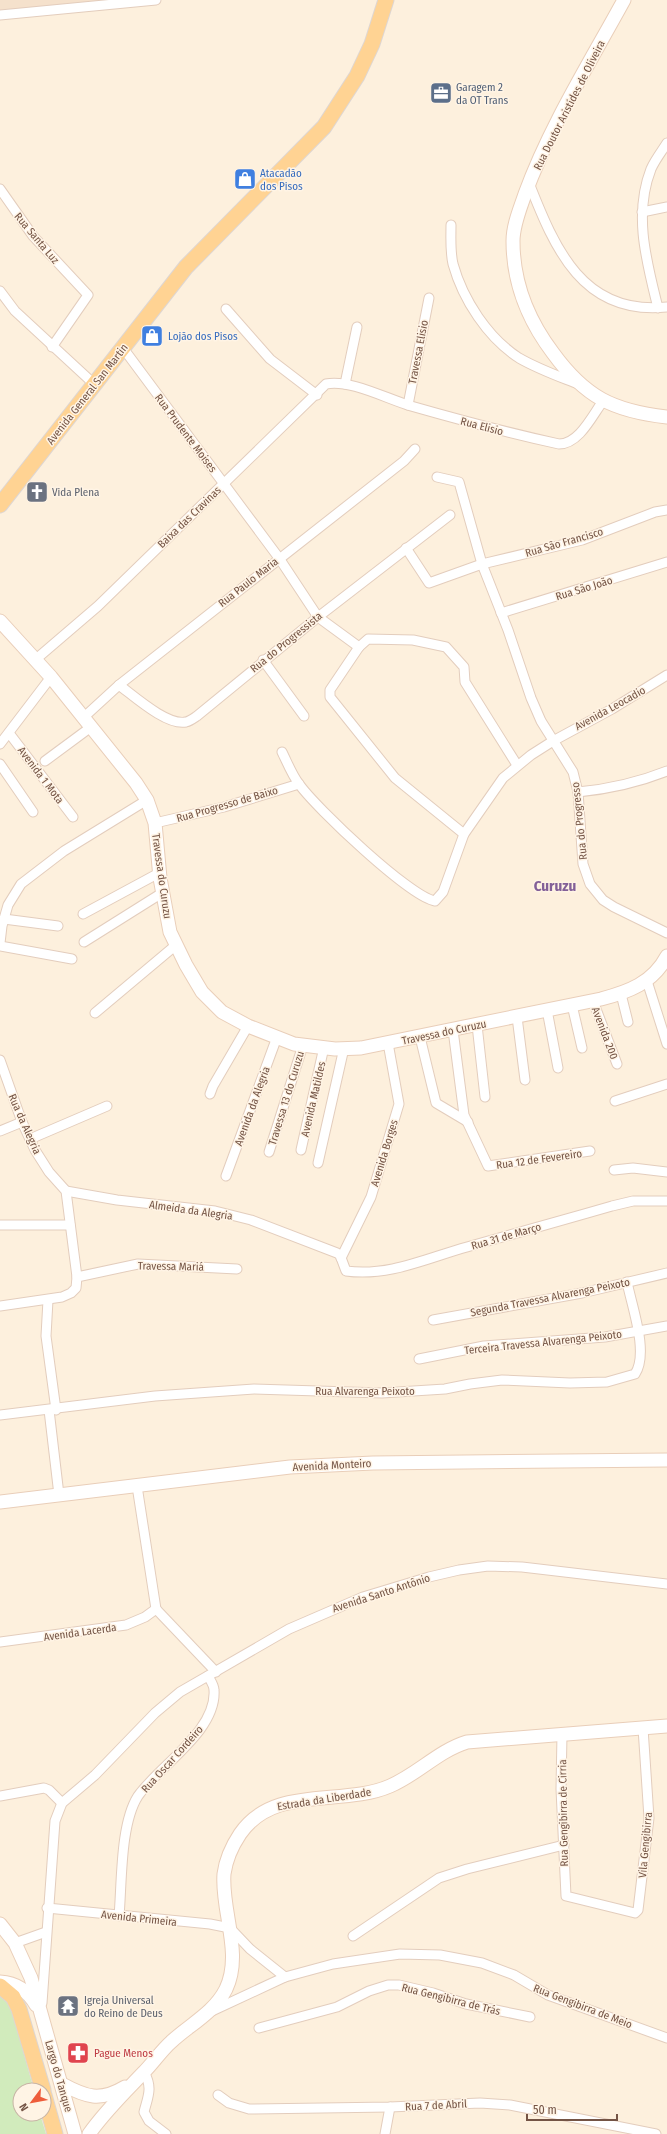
<svg xmlns="http://www.w3.org/2000/svg" width="667" height="2134" viewBox="0 0 667 2134" font-family="'Fira Sans Condensed',sans-serif">
  <style>
    .residential { fill: #f5e1cc }
    .green { fill: #d1ebbc }
    .lines { fill: none; stroke-linecap: round; stroke-linejoin: round }
    .street-casing { stroke: #e3cdbd; stroke-width: 11 }
    .secondary-casing { stroke: #e9ceb9; stroke-width: 15 }
    .primary-casing { stroke: #ded6d2; stroke-width: 17 }
    .street { stroke: #fff; stroke-width: 9 }
    .secondary { stroke: #fff; stroke-width: 13 }
    .primary { stroke: #ffd393; stroke-width: 15 }
    .labels { text-anchor: middle; stroke-width: 3; stroke-linejoin: round; paint-order: stroke }
    .service-label { font-size: 11px; fill: #4e5e75; stroke: #fff4e5; text-anchor: start }
    .street-label { font-size: 11px; fill: #745445; stroke: #fff4e5 }
    .shop-label { font-size: 11px; fill: #366cbe; stroke: #fff4e5; text-anchor: start }
    .worship-label { font-size: 11px; fill: #5b616d; stroke: #fff4e5; text-anchor: start }
    .health-label { font-size: 11px; fill: #be3a42; stroke: #fff4e5; text-anchor: start }
    .district-label { font-size: 15px; font-weight: bold; fill: #836098; stroke: #fff4e5 }
  </style>
  <rect width="100%" height="100%" fill="#fdf0dd"/>
  <path class="residential" d="M0,0H106L0,11Z"/>
  <path class="green" d="M0,1995L8,2003L13,2015L34,2090H20V2114H40L46,2134H0Z"/>
  <g class="lines">
    <g class="street-casing">
      <g id="street">
        <path d="M0,15L156,0"/>
        <path d="M529,183C555,249 583,316 667,307"/>
        <path d="M0,189L33,236L88,295L52,347"/>
        <path d="M642,212L667,207"/>
        <path d="M451,225C451,238 450,251 453,264C463,300 488,338 519,358C538,369 558,376 578,384"/>
        <path d="M0,291L15,311L94,384"/>
        <path d="M658,308C647,263 633,215 651,169C655,160 662,151 667,143"/>
        <path d="M226,309L270,359L317,395"/>
        <path d="M123,348L279,558L318,617L359,647"/>
        <path d="M345,384L357,327"/>
        <path d="M408,405L429,298"/>
        <path d="M437,477L459,482L482,564L508,630L531,698L541,721L573,772L578,792L583,864L590,884L603,900L614,907L667,933"/>
        <path d="M406,548L429,583L482,564L582,540L655,512L667,510"/>
        <path d="M501,613L667,562"/>
        <path d="M35,660L98,606L326,384C350,379 387,399 411,406C460,420 509,433 559,444C579,444 592,416 603,401"/>
        <path d="M263,660L304,716"/>
        <path d="M119,685C134,696 167,726 186,722C190,721 194,718 197,716L318,617L450,515"/>
        <path d="M83,718L119,685L404,461L415,449"/>
        <path d="M9,733L73,817"/>
        <path d="M0,744L51,677"/>
        <path d="M282,752C287,762 292,775 299,784C316,808 410,897 435,901L443,892L464,834L503,778L531,755L553,741L612,709L667,675"/>
        <path d="M45,761L91,727"/>
        <path d="M0,764L33,812"/>
        <path d="M578,792C610,789 637,783 667,771"/>
        <path d="M155,823L224,807L299,784"/>
        <path d="M464,834L395,778L330,697V690L359,647L368,639L413,640L446,647L464,667L465,682L517,765"/>
        <path d="M83,914L159,873"/>
        <path d="M4,919L58,926"/>
        <path d="M84,942L162,893"/>
        <path d="M0,943L2,926L8,905L21,884L64,851L147,800"/>
        <path d="M0,946L72,959"/>
        <path d="M647,981L667,1044"/>
        <path d="M621,994L628,1022"/>
        <path d="M593,1001L617,1064"/>
        <path d="M572,1005L582,1048"/>
        <path d="M547,1010L558,1068"/>
        <path d="M95,1013L176,945"/>
        <path d="M517,1017L525,1080"/>
        <path d="M477,1025L485,1097"/>
        <path d="M453,1030L464,1115L488,1166L590,1151"/>
        <path d="M420,1037L436,1103L468,1122"/>
        <path d="M0,1060L22,1122L35,1150L49,1172L66,1191L77,1277"/>
        <path d="M210,1094L213,1086L248,1026"/>
        <path d="M615,1101L667,1084"/>
        <path d="M0,1131L22,1122"/>
        <path d="M30,1139L107,1106"/>
        <path d="M301,1150L324,1047"/>
        <path d="M269,1152L303,1045"/>
        <path d="M318,1163L344,1048"/>
        <path d="M614,1170L633,1168L667,1172"/>
        <path d="M226,1176L277,1037"/>
        <path d="M66,1191L117,1200L215,1211L251,1220L337,1253L340,1255L346,1271C389,1277 427,1258 467,1247C516,1233 564,1220 612,1206L633,1201H667"/>
        <path d="M0,1225H70"/>
        <path d="M341,1258L371,1197L399,1104L388,1043"/>
        <path d="M48,1300L46,1336L56,1410"/>
        <path d="M0,1306L62,1297L71,1293L76,1288L77,1277L138,1264L237,1269"/>
        <path d="M433,1320L582,1293L667,1273"/>
        <path d="M419,1359L484,1346L605,1337L667,1326"/>
        <path d="M49,1410L59,1495"/>
        <path d="M0,1415L155,1396L254,1389L382,1393L445,1389L470,1384L502,1380L570,1383L607,1382L635,1374C649,1353 632,1307 627,1282"/>
        <path d="M137,1486L156,1609"/>
        <path d="M156,1609L216,1672"/>
        <path d="M0,1642L126,1625L145,1617L156,1609"/>
        <path d="M562,1734L561,1789L566,1896L635,1913L638,1910L649,1818L643,1728"/>
        <path d="M0,1796L44,1788L49,1790L62,1803"/>
        <path d="M47,1908L210,1924L230,1928L250,1949L285,1977"/>
        <path d="M119,1916C122,1883 120,1824 138,1796C160,1765 217,1731 214,1690C214,1685 210,1680 208,1676"/>
        <path d="M353,1936L439,1878L467,1869L564,1845"/>
        <path d="M15,1943L46,1932"/>
        <path d="M42,2003L55,1821L62,1803L95,1775L155,1713L180,1692L289,1629L363,1597L429,1577L459,1570L488,1566L522,1567L667,1584"/>
        <path d="M212,2011L285,1977L333,1964L400,1954L440,1955L482,1963L514,1975L548,1995L667,2038"/>
        <path d="M259,2028L337,2007L369,1991L388,1985H399L433,1993L466,2004L530,2017"/>
        <path d="M144,2072C153,2088 148,2096 144,2112L149,2121L166,2134"/>
        <path d="M218,2095L229,2103L249,2109L390,2107L480,2103L510,2105L656,2134"/>
        <path d="M385,2134L390,2107"/>
      </g>
    </g>
    <g class="secondary-casing">
      <g id="secondary">
        <path d="M624,0C589,64 550,126 525,194C520,209 513,225 513,241C513,283 528,320 553,353C585,397 613,411 667,417"/>
        <path d="M0,621L51,677L136,783L147,800L155,823L160,878L170,932L186,965L202,992L222,1012L248,1026L294,1044L335,1049L361,1048L601,999C628,992 653,983 667,956"/>
        <path d="M0,1502L290,1467L373,1463L667,1460"/>
        <path d="M0,1924L15,1943L31,1978L75,2134"/>
        <path d="M0,1982C16,1983 28,1991 36,2005"/>
        <path d="M62,2084C86,2097 100,2102 125,2087"/>
        <path d="M89,2134C105,2111 125,2092 144,2072C153,2063 161,2051 171,2042C189,2025 214,2013 226,1989C243,1953 221,1911 224,1874C226,1859 232,1846 240,1834C274,1784 342,1807 390,1786C418,1774 438,1751 467,1742L667,1726"/>
      </g>
    </g>
    <g class="primary-casing">
      <g id="primary">
        <path d="M0,505L186,267L324,127L357,76L372,44L386,0"/>
        <path d="M0,1986L13,1997L19,2009L43,2090"/>
        <path d="M44,2095L55,2134"/>
      </g>
    </g>
    <use href="#street" class="street"/>
    <use href="#secondary" class="secondary"/>
    <use href="#primary" class="primary"/>
  </g>
  <defs>
    <g id="office-square" transform="scale(1.15)"><rect x="-9" y="-9" width="18" height="18" rx="4" fill="#5c6f8a" stroke="#fff4e5"/><path d="M-6-3h4V-5.5h4V-3h4V5H-6ZM-1-4.5V-3h2v-1.5ZM-6 0V1H6V0Z" fill="#fff"/></g>
    <g id="shop-square" transform="scale(1.15)"><rect x="-9" y="-9" width="18" height="18" rx="4" fill="#3f7fe0" stroke="#fff4e5"/><path d="M-5-2.5h2.3a2.7 3.5 0 0 1 5.4 0H5L5.5 6h-11ZM-1.5-2.5h3a1.5 2.3 0 0 0-3 0Z" fill="#fff"/></g>
    <g id="church-square" transform="scale(1.15)"><rect x="-9" y="-9" width="18" height="18" rx="4" fill="#6b7280" stroke="#fff4e5"/><path d="M-1.2-6h2.4v3.5h3.3v2.4h-3.3V6h-2.4V-.1h-3.3v-2.4h3.3Z" fill="#fff"/></g>
    <g id="temple-square" transform="scale(1.15)"><rect x="-9" y="-9" width="18" height="18" rx="4" fill="#6b7280" stroke="#fff4e5"/><path d="M0-6L5-2H3V0L6.5 2.5H4V6H1.5V3h-3V6H-4V2.5H-6.5L-3 0V-2H-5Z" fill="#fff"/></g>
    <g id="pharmacy-square" transform="scale(1.15)"><rect x="-9" y="-9" width="18" height="18" rx="4" fill="#e0444e" stroke="#fff4e5"/><path d="M-2-6h4v4h4v4h-4v4h-4v-4h-4v-4h4Z" fill="#fff"/></g>
  </defs>
  <g fill-rule="evenodd">
    <use href="#office-square" x="441" y="93"/>
    <use href="#shop-square" x="245" y="179"/>
    <use href="#shop-square" x="152" y="336"/>
    <use href="#church-square" x="37" y="492"/>
    <use href="#temple-square" x="68" y="2006"/>
    <use href="#pharmacy-square" x="78" y="2053"/>
  </g>
  <g class="labels">
    <g class="service-label">
      <text x="456" y="91">Garagem 2<tspan x="456" dy="13">da OT Trans</tspan></text>
    </g>
    <g class="street-label">
      <text transform="translate(569 105) rotate(-63)" y="4">Rua Doutor Aristídes de Oliveira</text>
      <text transform="translate(37 238) rotate(50)" y="4">Rua Santa Luz</text>
      <text transform="translate(418 352) rotate(-79)" y="4">Travessa Elisio</text>
      <text transform="translate(87 394) rotate(-52)" y="4">Avenida General San Martin</text>
      <text transform="translate(482 426) rotate(15)" y="4">Rua Elisio</text>
      <text transform="translate(186 433) rotate(53)" y="4">Rua Prudente Moises</text>
      <text transform="translate(189 517) rotate(-44)" y="4">Baixa das Cravinas</text>
      <text transform="translate(564 542) rotate(-16)" y="4">Rua São Francisco</text>
      <text transform="translate(248 582) rotate(-38)" y="4">Rua Paulo Maria</text>
      <text transform="translate(584 588) rotate(-17)" y="4">Rua São João</text>
      <text transform="translate(286 642) rotate(-39)" y="4">Rua do Progressista</text>
      <text transform="translate(610 708) rotate(-29)" y="4">Avenida Leocadio</text>
      <text transform="translate(41 775) rotate(53)" y="4">Avenida 1 Mota</text>
      <text transform="translate(227 804) rotate(-16)" y="4">Rua Progresso de Baixo</text>
      <text transform="translate(579 821) rotate(-96)" y="4">Rua do Progresso</text>
      <text transform="translate(162 876) rotate(82)" y="4">Travessa do Curuzu</text>
      <text transform="translate(444 1032) rotate(-12)" y="4">Travessa do Curuzu</text>
      <text transform="translate(605 1033) rotate(69)" y="4">Avenida 200</text>
      <text transform="translate(286 1098) rotate(-73)" y="4">Travessa 13 do Curuzu</text>
      <text transform="translate(313 1099) rotate(-77)" y="4">Avenida Matildes</text>
      <text transform="translate(252 1106) rotate(-70)" y="4">Avenida da Alegria</text>
      <text transform="translate(25 1124) rotate(66)" y="4">Rua da Alegria</text>
      <text transform="translate(384 1153) rotate(-73)" y="4">Avenida Borges</text>
      <text transform="translate(539 1159) rotate(-8)" y="4">Rua 12 de Fevereiro</text>
      <text transform="translate(191 1210) rotate(8)" y="4">Almeida da Alegria</text>
      <text transform="translate(506 1236) rotate(-16)" y="4">Rua 31 de Março</text>
      <text transform="translate(171 1266) rotate(1)" y="4">Travessa Mariá</text>
      <text transform="translate(550 1297) rotate(-11)" y="4">Segunda Travessa Alvarenga Peixoto</text>
      <text transform="translate(543 1342) rotate(-6)" y="4">Terceira Travessa Alvarenga Peixoto</text>
      <text x="365" y="1395">Rua Alvarenga Peixoto</text>
      <text transform="translate(332 1465) rotate(-3)" y="4">Avenida Monteiro</text>
      <text transform="translate(381 1593) rotate(-18)" y="4">Avenida Santo Antônio</text>
      <text transform="translate(80 1632) rotate(-8)" y="4">Avenida Lacerda</text>
      <text transform="translate(172 1759) rotate(-48)" y="4">Rua Oscar Cordeiro</text>
      <text transform="translate(324 1799) rotate(-9)" y="4">Estrada da Liberdade</text>
      <text transform="translate(563 1813) rotate(-91)" y="4">Rua Gengibirra de Cirria</text>
      <text transform="translate(645 1845) rotate(-85)" y="4">Vila Gengibirra</text>
      <text transform="translate(139 1918) rotate(6)" y="4">Avenida Primeira</text>
      <text transform="translate(451 1999) rotate(14)" y="4">Rua Gengibirra de Trás</text>
      <text transform="translate(583 2006) rotate(21)" y="4">Rua Gengibirra de Meio</text>
      <text transform="translate(59 2076) rotate(74)" y="4">Largo do Tanque</text>
      <text transform="translate(436 2105) rotate(-3)" y="4">Rua 7 de Abril</text>
    </g>
    <g class="shop-label">
      <text x="260" y="177">Atacadão<tspan x="260" dy="13">dos Pisos</tspan></text>
      <text x="168" y="340">Lojão dos Pisos</text>
    </g>
    <g class="worship-label">
      <text x="52" y="496">Vida Plena</text>
      <text x="84" y="2004">Igreja Universal<tspan x="84" dy="13">do Reino de Deus</tspan></text>
    </g>
    <g class="health-label">
      <text x="94" y="2057">Pague Menos</text>
    </g>
    <g class="district-label">
      <text x="555" y="891">Curuzu</text>
    </g>
  </g>
  <g transform="translate(32 2102) rotate(238)"><circle r="19" fill="#fff4e5" stroke="#c7b4a5"/>
  <path d="M0-3L7 15L0 10L-7 15Z" fill="#ee5d3b"/>
  <text y="-6" font-size="11" font-weight="bold" text-anchor="middle" fill="#745445">N</text>
  </g>
  <path d="M527 2114v6h90v-6" fill="none" stroke="#745445" stroke-width="2"/>
  <text x="533" y="2114" font-size="12" fill="#745445" stroke="#fff4e5" stroke-width="3" paint-order="stroke">50 m</text>
</svg>
